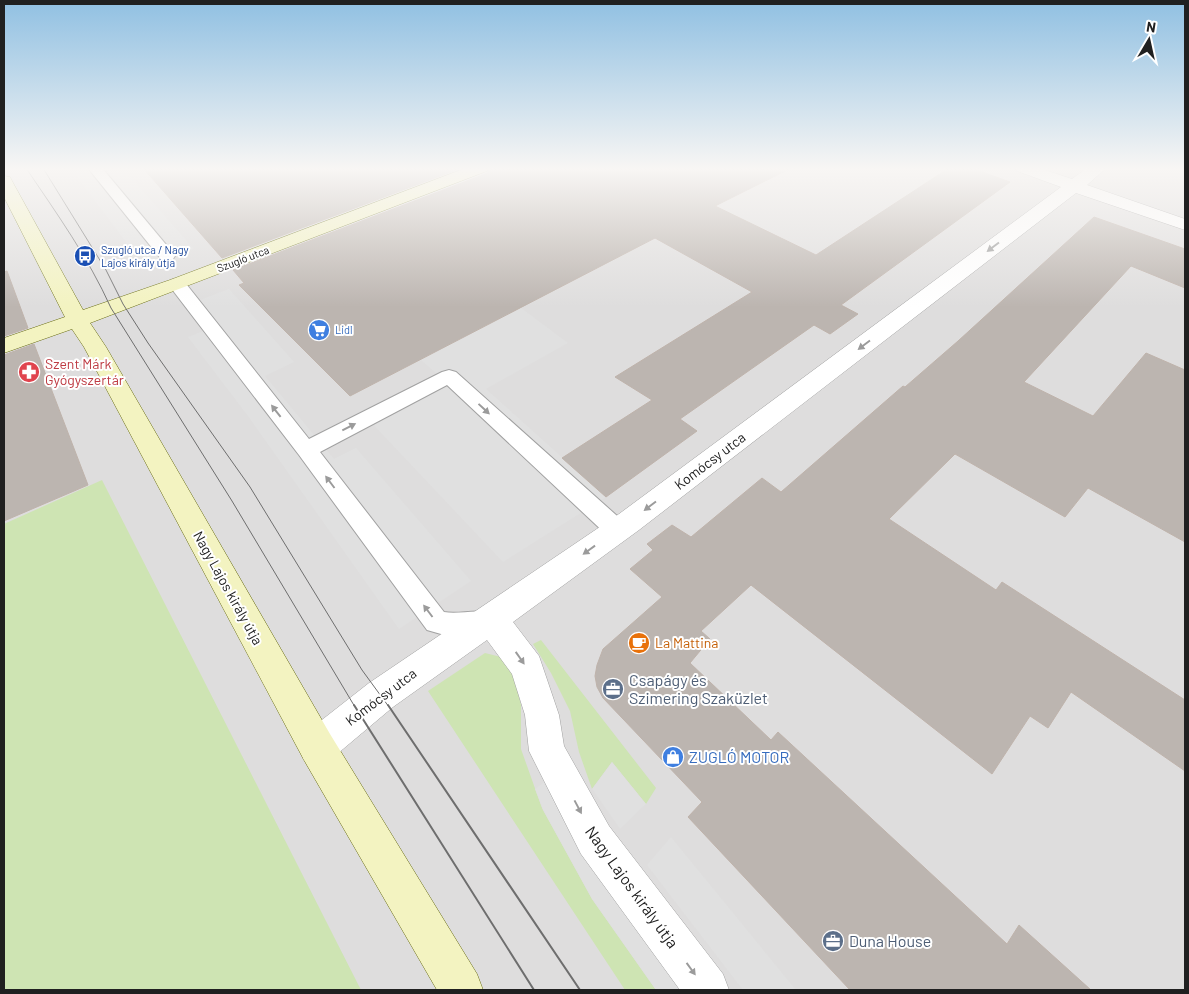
<svg xmlns="http://www.w3.org/2000/svg" width="1189" height="994" viewBox="0 0 1189 994" font-family="Barlow,sans-serif">
  <style>
    .residential { fill: #dedddd }
    .grass { fill: #cee4b3 }
    .parking { fill: #e0e0e0 }
    .building { fill: #bcb5b0; stroke: #bfb3ab }
    .lines { fill: none; stroke-linecap: round; stroke-linejoin: round }
    .lane-casing { stroke: #a1a1a1; stroke-width: 2 }
    .street-casing { stroke: #a1a1a1; stroke-width: 1 }
    .secondary-casing { stroke: #686c11; stroke-width: 1 }
    .lane { fill: #fff; fill-rule: evenodd }
    .street { fill: #fff; fill-rule: evenodd }
    .secondary { fill: #f3f3c1; fill-rule: evenodd }
    .tram-far1 { stroke: #6e6e6e; stroke-width: 1 }
    .tram { stroke: #6e6e6e; stroke-width: 2 }
    .oneway { fill: #9b9b9b }
    .labels { text-anchor: middle; stroke-width: 4; stroke-linejoin: round; paint-order: stroke }
    .far-transit-label { font-size: 11px; fill: #164399; stroke: #fff; text-anchor: start }
    .far-street-label { font-size: 11px; fill: #202020; stroke: #fff }
    .far-shop-label { font-size: 11px; fill: #366cbe; stroke: #fff; text-anchor: start }
    .health-label { font-size: 14px; fill: #be3a42; stroke: #fff; text-anchor: start }
    .street-label { font-size: 14px; fill: #202020; stroke: #fff }
    .food-label { font-size: 14px; fill: #c56008; stroke: #fff; text-anchor: start }
    .near-service-label { font-size: 16px; fill: #4e5e75; stroke: #fff; text-anchor: start }
    .near-shop-label { font-size: 16px; fill: #366cbe; stroke: #fff; text-anchor: start }
    .near-street-label { font-size: 16px; fill: #202020; stroke: #fff }
  </style>
  <rect width="100%" height="100%" fill="#efece7"/>
  <rect class="residential" x="4" y="168" width="1181" height="822"/>
  <g class="grass">
    <path d="M102,480L361,990H4V524Z"/>
    <path d="M541,640L656,788L646,804L612,762L592,789L579,752L570,711L551,673L533,644Z"/>
    <path d="M485,653L505,658L514,676L521,705V749L542,808L592,899L656,990H625L428,691Z"/>
  </g>
  <g class="parking">
    <path d="M70,168H123L194,249L144,266Z"/>
    <path d="M229,289L294,362L265,376L334,459L356,448L471,581L399,629L248,416L188,337L211,328L192,303Z"/>
    <path d="M521,308L568,343L486,389L606,497L503,562L367,418L443,379L421,360Z"/>
    <path d="M612,762L646,804L620,829L592,789Z"/>
    <path d="M548,779L700,990H656L592,899L543,810L535,789Z"/>
    <path d="M671,837L796,990H743L647,865Z"/>
  </g>
  <g class="building">
    <path d="M143,168H461L222,258Z"/>
    <path d="M491,168H791L715,206L816,255L949,168H971L1010,182L841,305L858,314L830,334L814,325L680,419L697,431L606,497L562,458L652,400L615,377L752,292L655,238L350,396L239,285L244,283L233,270L488,173Z"/>
    <path d="M1094,217L1185,249V288L1131,266L1024,382L1093,416L1146,353L1185,370V542L1088,488L1065,517L955,454L889,519L996,590L1002,582L1185,700V771L1071,692L1048,728L1030,716L992,774L751,585L701,631L710,639L690,663L771,740L778,732L1007,944L1019,925L1091,990H850L688,817L702,802L603,698L597,687L595,676L597,665L603,649L662,597L630,569L653,550L647,544L672,525L691,537L762,478L781,492L903,386L905,387L958,341Z"/>
    <path d="M7,271L28,328L4,336V272Z"/>
    <path d="M34,344L88,485L4,521V355Z"/>
  </g>
  <g class="lines">
    <g class="lane-casing">
      <g id="lane">
        <path d="M88,168H102L173,253L175,256L173,259H161Z"/>
        <path d="M177,279L183,280L309,439L442,372L449,370L456,372L625,523L629,530L625,537L617,539L609,537L447,385L320,452L444,612C460,615 476,608 491,614L495,622L491,630L455,638L427,630L299,455L171,288L169,284L171,280Z"/>
      </g>
    </g>
    <g class="street-casing">
      <path id="street" d="M1015,168H1039L1072,179L1087,168H1106L1087,185L1185,219V230L1076,193L639,530L513,622L539,656L559,715L564,746L609,826L723,974L729,990H680L581,854L529,751L525,715L512,674L487,640L393,707L330,760L317,765L304,760L299,747L304,734L369,683L619,514L1061,187L1017,171Z"/>
    </g>
    <g class="secondary-casing">
      <path id="secondary" d="M466,168H489L487,171L90,323L106,347L330,734L477,974L483,990H437L304,760L84,347L72,329L4,353V338L65,317L4,197V176L10,177L12,181L83,310L170,280Z"/>
    </g>
    <use href="#lane" class="lane"/>
    <use href="#street" class="street"/>
    <use href="#secondary" class="secondary"/>
    <g class="tram-far1">
      <path d="M26,168C57,214 88,257 111,308L232,501L355,707"/>
      <path d="M43,168L106,270L123,304L148,343L250,487L362,670L389,707"/>
    </g>
    <g class="tram">
      <path d="M354,705L534,990"/>
      <path d="M388,705L580,990"/>
    </g>
  </g>
  <defs><path id="oneway-solid" d="M-6-.8H1V-3.2L6.5 0L1 3.2V.8H-6Z" transform="scale(1.25)"/></defs>
  <g class="oneway">
    <use href="#oneway-solid" transform="translate(993 247) rotate(143)"/>
    <use href="#oneway-solid" transform="translate(864 345) rotate(143)"/>
    <use href="#oneway-solid" transform="translate(484 409) rotate(43)"/>
    <use href="#oneway-solid" transform="translate(276 411) rotate(-128)"/>
    <use href="#oneway-solid" transform="translate(349 427) rotate(-27)"/>
    <use href="#oneway-solid" transform="translate(330 482) rotate(-127)"/>
    <use href="#oneway-solid" transform="translate(650 506) rotate(143)"/>
    <use href="#oneway-solid" transform="translate(589 550) rotate(144)"/>
    <use href="#oneway-solid" transform="translate(428 611) rotate(-127)"/>
    <use href="#oneway-solid" transform="translate(520 658) rotate(55)"/>
    <use href="#oneway-solid" transform="translate(578 807) rotate(62)"/>
    <use href="#oneway-solid" transform="translate(691 969) rotate(54)"/>
  </g>
  <linearGradient id="sky" x2="0" y2="1"><stop stop-color="#90c0e2"/><stop offset="0.55" stop-color="#f8f6f4"/><stop offset="1" stop-color="#f8f6f4" stop-opacity="0"/></linearGradient>
  <rect width="1189" height="307" fill="url(#sky)"/>
  <defs>
    <g id="bus-disc" transform="scale(1.125)"><circle r="9.5" fill="#1a4fb4" stroke="#fff"/><path d="M-5-6H5V4H4V6H2V4H-2V6H-4V4H-5ZM-3.5-4V0h7V-4ZM-3.5 1.2v1.5H-2V1.2ZM2 1.2v1.5H3.5V1.2Z" fill="#fff"/></g>
    <g id="supermarket-disc" transform="scale(1.125)"><circle r="9.5" fill="#3f7fe0" stroke="#fff"/><path d="M-6-5.5h2.5l.6 2H6L4.5 2H-2.5L-4.4-4H-6ZM-1.5 3.2a1.3 1.3 0 1 0 .1 0ZM3 3.2a1.3 1.3 0 1 0 .1 0Z" fill="#fff"/></g>
    <g id="pharmacy-disc" transform="scale(1.125)"><circle r="9.5" fill="#e0444e" stroke="#fff"/><path d="M-2-6h4v4h4v4h-4v4h-4v-4h-4v-4h4Z" fill="#fff"/></g>
    <g id="cafe-disc" transform="scale(1.125)"><circle r="9.5" fill="#e8710a" stroke="#fff"/><path d="M-5.5-4.5H6V0H3Q3 3.5 0 3.5H-2.5Q-5.5 3.5-5.5 0ZM3-3.2v2h1.7v-2ZM-6 4.5H4V6H-6Z" fill="#fff"/></g>
    <g id="office-disc" transform="scale(1.125)"><circle r="9.5" fill="#5c6f8a" stroke="#fff"/><path d="M-6-3h4V-5.5h4V-3h4V5H-6ZM-1-4.5V-3h2v-1.5ZM-6 0V1H6V0Z" fill="#fff"/></g>
    <g id="shop-disc" transform="scale(1.125)"><circle r="9.5" fill="#3f7fe0" stroke="#fff"/><path d="M-5-2.5h2.3a2.7 3.5 0 0 1 5.4 0H5L5.5 6h-11ZM-1.5-2.5h3a1.5 2.3 0 0 0-3 0Z" fill="#fff"/></g>
  </defs>
  <g fill-rule="evenodd">
    <use href="#bus-disc" x="85" y="256"/>
    <use href="#supermarket-disc" x="319" y="330"/>
    <use href="#pharmacy-disc" x="29" y="372"/>
    <use href="#cafe-disc" x="639" y="643"/>
    <use href="#office-disc" x="613" y="689"/>
    <use href="#shop-disc" x="673" y="757"/>
    <use href="#office-disc" x="833" y="941"/>
  </g>
  <g class="labels">
    <g class="far-transit-label">
      <text x="101" y="254">Szugló utca / Nagy<tspan x="101" dy="13">Lajos király útja</tspan></text>
    </g>
    <g class="far-street-label">
      <text transform="translate(243 259) rotate(-21)" y="4">Szugló utca</text>
    </g>
    <g class="far-shop-label">
      <text x="335" y="334">Lidl</text>
    </g>
    <g class="health-label">
      <text x="45" y="369">Szent Márk<tspan x="45" dy="16">Gyógyszertár</tspan></text>
    </g>
    <g class="street-label">
      <text transform="translate(710 461) rotate(-37)" y="5">Komócsy utca</text>
      <text transform="translate(228 588) rotate(61)" y="5">Nagy Lajos király útja</text>
      <text transform="translate(381 697) rotate(-37)" y="5">Komócsy utca</text>
    </g>
    <g class="food-label">
      <text x="655" y="648">La Mattina</text>
    </g>
    <g class="near-service-label">
      <text x="629" y="686">Csapágy és<tspan x="629" dy="18">Szimering Szaküzlet</tspan></text>
      <text x="849" y="947">Duna House</text>
    </g>
    <g class="near-shop-label">
      <text x="689" y="763">ZUGLÓ MOTOR</text>
    </g>
    <g class="near-street-label">
      <text transform="translate(632 887) rotate(54)" y="6">Nagy Lajos király útja</text>
    </g>
  </g>
  <rect width="1189" height="994" fill="none" stroke="#202020" stroke-width="10"/>
  <g transform="translate(1149 40) rotate(9)" stroke="#ffffff" stroke-width="4" paint-order="stroke">
  <path d="M0-4L9 19L0 12L-9 19Z" fill="#202020"/>
  <text y="-8" font-size="14" font-weight="bold" text-anchor="middle" fill="#202020">N</text>
  </g>
</svg>
